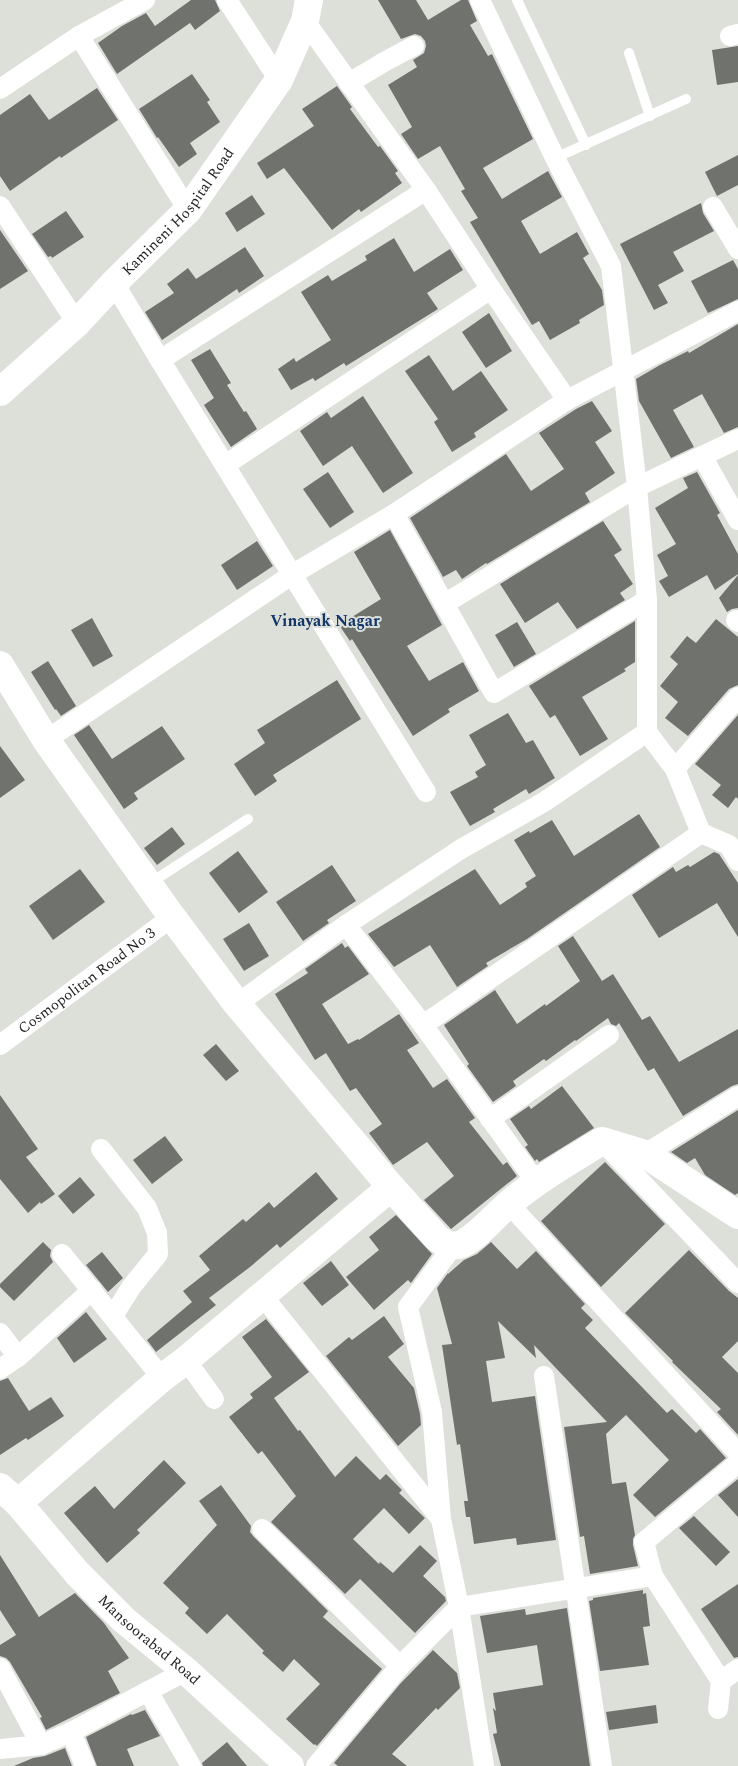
<svg xmlns="http://www.w3.org/2000/svg" width="738" height="1766" viewBox="0 0 738 1766" font-family="Spectral,serif">
  <style>
    .building { fill: #70726d }
    .lines { fill: none; stroke-linecap: round; stroke-linejoin: round }
    .lane { stroke: #fff; stroke-width: 10 }
    .street { stroke: #fff; stroke-width: 20 }
    .secondary { stroke: #fff; stroke-width: 28 }
    .labels { text-anchor: middle; stroke-width: 4; stroke-linejoin: round; paint-order: stroke }
    .street-label { font-size: 15px; fill: #1e1f1d; stroke: #dddfd9 }
    .neighbourhood-label { font-size: 16px; font-weight: bold; fill: #12366a; stroke: #dddfd9 }
  </style>
  <rect width="100%" height="100%" fill="#dddfd9"/>
  <g class="building">
    <path d="M191,0H215L220,11L195,30L190,23L117,74L98,43L122,26L146,13L155,26Z"/>
    <path d="M378,0H416L428,20L461,0H468L477,21L470,25L488,56L492,54L533,139L483,168L502,199L548,171L562,197L521,221L540,254L577,232L589,254L583,258L602,290L604,305L579,320L580,323L550,340L539,321L532,325L470,222L478,218L461,191L465,189L440,146L418,159L401,134L412,127L388,85L417,67L413,60L424,53L426,46L425,41L421,36L415,34L401,39Z"/>
    <path d="M738,46V82L717,85L712,50Z"/>
    <path d="M192,74L210,100L207,102L220,122L190,143L197,154L179,167L158,137L157,138L139,109Z"/>
    <path d="M337,86L352,107L350,109L378,147L380,146L398,171L395,173L402,183L361,212L359,209L332,230L284,168L267,179L257,163L314,126L302,109Z"/>
    <path d="M97,88L118,120L61,158L60,156L10,191L0,176V115L30,94L49,120Z"/>
    <path d="M738,155V185L717,196L705,172Z"/>
    <path d="M252,195L265,214L237,232L225,213Z"/>
    <path d="M701,203L703,213L714,231L673,252L684,271L658,285L668,303L654,310L620,244Z"/>
    <path d="M66,211L84,237L52,258L51,256L48,257L32,234Z"/>
    <path d="M0,230L28,271L0,289Z"/>
    <path d="M394,238L414,272L450,249L463,270L427,293L438,309L346,366L344,363L315,381L313,378L291,390L278,369L294,358L296,362L331,340L301,292L328,275L332,281L367,260L365,256Z"/>
    <path d="M245,247L264,276L239,293L237,289L162,340L145,312L174,293L167,284L188,268L196,279Z"/>
    <path d="M733,260L738,269V299L708,313L691,281Z"/>
    <path d="M489,313L512,351L486,368L462,332Z"/>
    <path d="M738,324V427L724,433L702,394L673,410L694,447L671,458L639,401L636,379L660,365L688,351L689,353Z"/>
    <path d="M210,349L231,383L227,385L244,412L246,411L257,429L231,447L204,405L214,398L191,360Z"/>
    <path d="M429,355L453,391L481,371L508,410L474,433L476,437L452,452L434,422L438,419L405,371Z"/>
    <path d="M363,396L413,473L383,493L352,446L323,466L300,431L327,412L331,418Z"/>
    <path d="M592,401L612,431L595,442L615,473L585,493L590,502L487,564L486,563L462,579L456,570L443,577L410,518L506,454L531,491L564,469L539,433L576,409Z"/>
    <path d="M328,472L354,512L330,528L303,489Z"/>
    <path d="M697,472L720,513L717,515L738,554V574L715,590L707,575L669,597L659,581L668,576L657,555L676,544L655,508L688,488L683,478Z"/>
    <path d="M603,521L622,550L614,555L633,584L620,593L625,600L577,629L558,602L525,623L500,584Z"/>
    <path d="M390,530L442,625L407,646L429,681L463,662L479,691L448,709L450,712L413,736L352,639L350,641L339,625L381,599L354,552Z"/>
    <path d="M257,541L273,566L237,590L221,565Z"/>
    <path d="M738,575V608L732,609L727,612L719,598Z"/>
    <path d="M92,618L113,656L93,667L71,630Z"/>
    <path d="M716,619L738,637V685L729,689L688,736L665,718L678,702L660,686L678,664L670,657L687,636L696,643Z"/>
    <path d="M635,621V662L624,669L626,671L582,697L608,739L580,756L555,715L550,718L529,686Z"/>
    <path d="M517,622L536,654L514,667L495,635Z"/>
    <path d="M48,661L76,706L61,716L56,709L55,710L31,672Z"/>
    <path d="M337,680L361,719L273,775L277,781L255,796L234,764L265,743L257,730Z"/>
    <path d="M508,713L526,743L533,740L555,778L529,794L526,789L493,809L495,812L470,826L450,792L478,777L475,772L486,765L469,735Z"/>
    <path d="M738,715V799L736,797L728,808L712,795L721,785L695,764Z"/>
    <path d="M89,725L112,759L162,726L185,759L134,793L138,799L124,809L74,735Z"/>
    <path d="M0,746L25,780L0,798Z"/>
    <path d="M639,814L660,847L527,939L486,963L488,966L457,987L430,945L394,967L368,934L475,869L500,905L527,887L525,883L536,876L514,840L529,831L530,833L552,820L574,856Z"/>
    <path d="M172,827L185,844L157,865L144,848Z"/>
    <path d="M238,851L268,892L239,913L209,873Z"/>
    <path d="M714,852L719,854L738,883V937L717,903L659,938L632,895L673,867L676,872L688,865L690,867Z"/>
    <path d="M332,865L356,901L327,920L329,923L303,941L276,902Z"/>
    <path d="M80,869L105,902L53,940L29,906Z"/>
    <path d="M249,923L269,956L244,971L223,939Z"/>
    <path d="M573,936L602,981L613,974L642,1020L650,1016L679,1062L738,1029V1084L732,1086L683,1116L654,1068L648,1071L619,1023L616,1026L611,1024L608,1018L576,1041L575,1040L546,1061L544,1059L513,1081L516,1086L493,1102L467,1066L469,1064L444,1025L495,990L517,1024L545,1004L546,1006L580,981L558,946Z"/>
    <path d="M342,943L345,948L348,946L369,974L322,1004L348,1044L358,1039L359,1040L399,1014L419,1043L407,1050L433,1088L447,1079L475,1118L469,1122L503,1165L507,1162L517,1176L451,1229L424,1200L454,1176L427,1142L393,1165L369,1133L382,1124L356,1088L350,1091L326,1053L315,1060L275,994L308,973L305,969Z"/>
    <path d="M216,1044L239,1071L226,1081L203,1055Z"/>
    <path d="M562,1086L594,1128L539,1162L537,1159L535,1161L525,1147L528,1145L510,1119L529,1106L531,1109Z"/>
    <path d="M0,1095L38,1149L26,1157L55,1194L41,1204L40,1202L28,1213L0,1179Z"/>
    <path d="M738,1110V1193L735,1195L705,1175L695,1158L687,1163L671,1152Z"/>
    <path d="M165,1136L183,1160L152,1184L133,1160Z"/>
    <path d="M605,1162L665,1224L601,1287L541,1221Z"/>
    <path d="M316,1172L338,1199L280,1248L277,1244L250,1267L209,1298L216,1305L156,1352L147,1340L192,1302L183,1291L210,1270L199,1256L243,1219L246,1222L269,1202L274,1208Z"/>
    <path d="M80,1177L95,1195L73,1214L58,1196Z"/>
    <path d="M396,1215L432,1254L411,1283L408,1280L374,1310L346,1277L379,1250L369,1237Z"/>
    <path d="M43,1242L51,1250L50,1256L53,1262L14,1301L0,1287V1284Z"/>
    <path d="M491,1242L517,1269L536,1251L585,1304L581,1308L593,1320L585,1328L667,1413L672,1409L696,1433L700,1429L726,1458L655,1517L633,1495L669,1460L626,1415L606,1434L612,1484L626,1482L635,1535L633,1539V1545L638,1566L590,1574L584,1536L580,1537L564,1427L607,1422L534,1345L536,1358L498,1321L505,1358L486,1361L492,1402L535,1396L556,1540L517,1545L516,1538L474,1544L470,1517H466L464,1501H468L460,1444L457,1445L442,1345L452,1344L437,1288L448,1273V1274L464,1260L477,1254Z"/>
    <path d="M689,1250L729,1291L738,1298V1341L722,1357L738,1373V1435L717,1412L721,1409L672,1362L673,1361L625,1313Z"/>
    <path d="M102,1252L123,1278L108,1292L86,1265Z"/>
    <path d="M331,1261L349,1285L322,1306L303,1283Z"/>
    <path d="M86,1312L107,1339L74,1363L57,1338Z"/>
    <path d="M384,1316L404,1344L388,1357L414,1388L420,1414L421,1425L398,1446L326,1356L349,1337L352,1340Z"/>
    <path d="M266,1319L309,1372L274,1398L298,1431L300,1430L335,1477L356,1456L380,1480L386,1474L402,1490L399,1493L425,1518L409,1534L384,1508L353,1539L379,1564L380,1562L393,1573L420,1545L437,1561L423,1576L445,1597L446,1601L415,1633L360,1579L345,1594L271,1522L296,1496L262,1451L258,1454L229,1417L253,1398L250,1394L272,1377L242,1337Z"/>
    <path d="M8,1378L29,1411L51,1397L64,1416L28,1440L26,1438L0,1455V1381Z"/>
    <path d="M164,1460L186,1483L137,1530L140,1533L107,1563L64,1513L95,1486L114,1509Z"/>
    <path d="M738,1479V1517L718,1495Z"/>
    <path d="M221,1485L251,1526L250,1532L254,1537L328,1611L323,1617L382,1669L317,1746L315,1744L314,1745L286,1719L320,1684L294,1659L283,1672L262,1653L264,1651L227,1614L207,1634L185,1613L189,1608L163,1583L217,1525L199,1501Z"/>
    <path d="M694,1516L730,1552L716,1566L679,1528Z"/>
    <path d="M0,1555L39,1617L75,1593L104,1623L129,1658L108,1671L120,1693L46,1730L40,1718L42,1717L10,1662L6,1658L0,1656V1645L16,1635L0,1610Z"/>
    <path d="M738,1584V1657L734,1658L701,1609Z"/>
    <path d="M643,1590V1594L646,1593L650,1626L643,1627L649,1665L600,1671L589,1601L593,1600V1598Z"/>
    <path d="M567,1608L590,1766H501L493,1734L497,1733L493,1708L496,1711L493,1693L543,1685L537,1645L487,1653L480,1616L525,1609L526,1615Z"/>
    <path d="M433,1650L457,1673L460,1688L438,1710L436,1708L392,1754L407,1766H338L334,1763L400,1684Z"/>
    <path d="M656,1705L658,1723L609,1730L606,1712Z"/>
    <path d="M145,1710L160,1736L127,1749L134,1766H97L86,1737L131,1714L132,1715Z"/>
    <path d="M227,1742L247,1766H203L202,1763Z"/>
    <path d="M65,1748L72,1766H14L33,1758L45,1756Z"/>
  </g>
  <g class="lines">
    <g class="lane">
      <path d="M517,0L586,145"/>
      <path d="M629,53L650,116"/>
      <path d="M555,158L686,99"/>
      <path d="M149,884L248,819"/>
    </g>
    <g class="street">
      <path d="M145,0L79,36L188,210"/>
      <path d="M227,0L279,80"/>
      <path d="M480,0L555,158L611,266L637,487L647,600V732L675,769L701,833L729,845L738,861"/>
      <path d="M305,21L426,190L491,289L567,400"/>
      <path d="M730,36L738,34"/>
      <path d="M349,83L384,62L414,46"/>
      <path d="M0,89L79,36"/>
      <path d="M0,206L77,323"/>
      <path d="M713,207L738,249"/>
      <path d="M114,283L160,360L426,792"/>
      <path d="M160,360L426,190"/>
      <path d="M702,456L738,520"/>
      <path d="M225,465L491,289"/>
      <path d="M394,514L494,693L647,600"/>
      <path d="M444,604L637,487L738,439"/>
      <path d="M736,620L738,622"/>
      <path d="M46,740L293,574L394,514L567,400L738,311"/>
      <path d="M675,769L738,697"/>
      <path d="M346,925L423,1025L536,1182"/>
      <path d="M237,1004L346,925L461,849L544,802L647,732"/>
      <path d="M423,1025L701,833"/>
      <path id="s1" d="M0,1045L172,917"/>
      <path d="M490,1119L609,1035"/>
      <path d="M603,1142L738,1283"/>
      <path d="M101,1149L147,1208L157,1233L158,1254L132,1286L113,1316"/>
      <path d="M645,1154L738,1096"/>
      <path d="M508,1203L738,1453"/>
      <path d="M453,1246L408,1307L432,1412L441,1519L459,1607L484,1766"/>
      <path d="M62,1254L162,1378"/>
      <path d="M262,1295L441,1519"/>
      <path d="M0,1333L18,1357"/>
      <path d="M186,1360L214,1399"/>
      <path d="M0,1369L18,1357L92,1290"/>
      <path d="M544,1376L602,1766"/>
      <path d="M738,1463L644,1542L653,1576L721,1681L738,1669"/>
      <path d="M262,1529L400,1666"/>
      <path d="M0,1668L41,1745"/>
      <path d="M148,1691L191,1766"/>
      <path d="M718,1709L721,1681"/>
      <path d="M71,1732L85,1766"/>
      <path d="M0,1749L41,1745L71,1732L186,1671"/>
      <path d="M316,1766L400,1666L459,1607L653,1576"/>
    </g>
    <g class="secondary">
      <path id="s2" d="M0,392L77,323L114,283L188,210L279,80L305,21L309,0"/>
      <path d="M0,665L46,740L172,917L237,1004L391,1187L437,1238C445,1244 452,1248 462,1244C480,1235 496,1214 512,1201C540,1178 571,1160 602,1141L645,1154L738,1215"/>
      <path id="s3" d="M0,1487L18,1503L78,1574L124,1620L186,1671L290,1766"/>
      <path d="M18,1503L162,1378L186,1360L391,1187"/>
    </g>
  </g>
  <g class="labels">
    <g class="street-label">
      <text dy="5" stroke="none"><textPath href="#s2" startOffset="254">Kamineni Hospital Road</textPath></text>
      <text dy="5" stroke="none"><textPath href="#s1" startOffset="108">Cosmopolitan Road No 3</textPath></text>
      <text dy="5" stroke="none"><textPath href="#s3" startOffset="214">Mansoorabad Road</textPath></text>
    </g>
    <g class="neighbourhood-label">
      <text x="325" y="626">Vinayak Nagar</text>
    </g>
  </g>
</svg>
